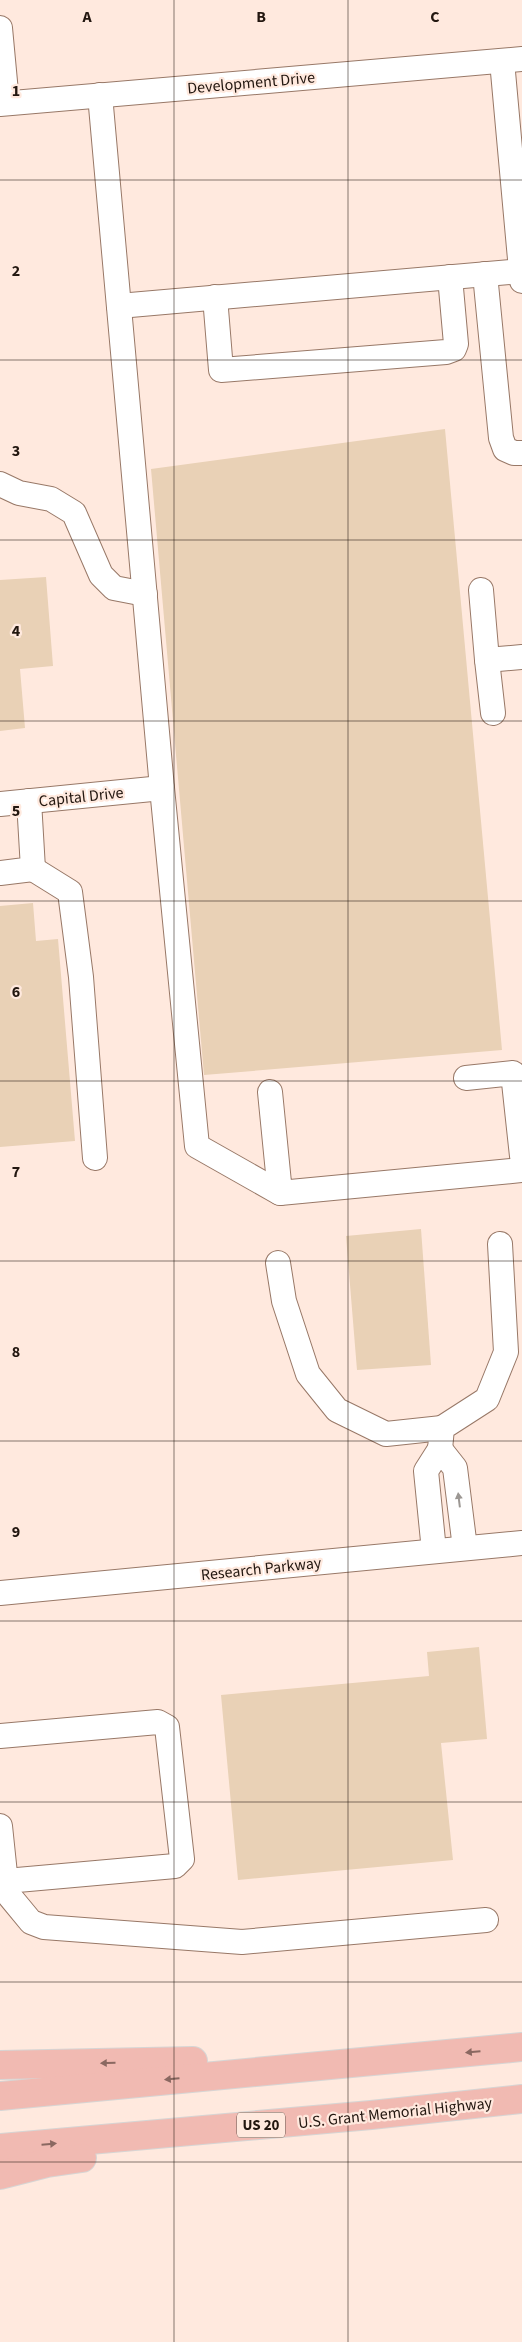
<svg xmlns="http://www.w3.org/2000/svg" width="522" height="2342" viewBox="0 0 522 2342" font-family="'Source Sans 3',sans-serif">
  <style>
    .building { fill: #e9d1b6 }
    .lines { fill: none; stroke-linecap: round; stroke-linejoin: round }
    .minor-casing { stroke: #987867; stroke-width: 26 }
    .highway-casing { stroke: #d7d5d4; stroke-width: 30 }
    .minor { stroke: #fff; stroke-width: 24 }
    .highway { stroke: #f1bab2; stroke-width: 28 }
    .oneway { fill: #9c9793 }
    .oneway2 { fill: #8a6861 }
    .grid { fill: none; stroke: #231710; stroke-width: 1; stroke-opacity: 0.55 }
    .labels { text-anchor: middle; stroke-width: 4.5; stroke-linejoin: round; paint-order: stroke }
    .shield { fill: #ffe9de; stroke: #65564e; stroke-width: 1 }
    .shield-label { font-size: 15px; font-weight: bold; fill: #231710 }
    .street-label { font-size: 16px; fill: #231710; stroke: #ffe9de }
    .grid-label { font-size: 16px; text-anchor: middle; font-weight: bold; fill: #231710; stroke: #ffe9de; stroke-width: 4.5; stroke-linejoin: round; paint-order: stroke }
  </style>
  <rect width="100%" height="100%" fill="#ffe9de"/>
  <g class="building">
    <path d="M445,429L502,1050L204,1075L151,469Z"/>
    <path d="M46,577L53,666L20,669L25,728L0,731V580Z"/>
    <path d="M33,903L36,941L58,939L75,1141L0,1147V906Z"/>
    <path d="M421,1229L431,1365L357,1370L346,1236Z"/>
    <path d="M479,1647L487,1739L441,1743L453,1860L238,1880L221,1695L429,1676L427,1652Z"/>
  </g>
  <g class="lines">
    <g class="minor-casing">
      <g id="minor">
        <path d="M0,28L7,103"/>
        <path d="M502,61L522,281"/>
        <path d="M100,95L162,788L197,1146L280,1193"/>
        <path d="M0,104L522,59"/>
        <path d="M485,274L501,438L505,449L514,453H522"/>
        <path d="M215,297L221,370L446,352L454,349L456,344L450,277"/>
        <path d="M119,306L521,271"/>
        <path d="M0,484L19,493L51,499L74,513L101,575L114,588L145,594"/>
        <path d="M481,590L487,660L522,657"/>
        <path d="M487,660L493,713"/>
        <path d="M0,804L162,788"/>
        <path d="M33,869L70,892L81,977L95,1158"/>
        <path d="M0,873L33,869L29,801"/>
        <path d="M466,1078L513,1073L522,1156"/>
        <path d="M270,1092L280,1193L522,1170"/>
        <path d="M278,1263L284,1301L308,1374L337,1410L386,1434L442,1428"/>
        <path d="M440,1449L442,1428L487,1399L506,1352L500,1244"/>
        <path d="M434,1551L426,1471L440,1449L455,1468L465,1548"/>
        <path d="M0,1593L522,1543"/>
        <path d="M0,1736L158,1722L167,1727L182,1859L175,1866L6,1881"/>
        <path d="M0,1826L7,1893L31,1922L44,1927L242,1942L486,1920"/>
      </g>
    </g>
    <g class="highway-casing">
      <g id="highway">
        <path d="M0,2065L193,2061"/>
        <path d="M0,2096L522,2047"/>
        <path d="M0,2148L371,2115L522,2099"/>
        <path d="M0,2175L47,2163L82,2158"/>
      </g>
    </g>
    <use href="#minor" class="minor"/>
    <use href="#highway" class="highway"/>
  </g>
  <defs><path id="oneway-solid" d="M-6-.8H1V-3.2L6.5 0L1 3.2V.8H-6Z" transform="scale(1.25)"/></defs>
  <use class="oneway" href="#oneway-solid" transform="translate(459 1500) rotate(-97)"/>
  <g class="oneway2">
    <use href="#oneway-solid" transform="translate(473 2052) rotate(175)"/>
    <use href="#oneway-solid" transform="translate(108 2063) rotate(179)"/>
    <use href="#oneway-solid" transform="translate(172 2079) rotate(175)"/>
    <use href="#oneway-solid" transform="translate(49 2144) rotate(-5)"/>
  </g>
  <path class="grid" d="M174,0V2342M348,0V2342M0,180H522M0,360H522M0,540H522M0,721H522M0,901H522M0,1081H522M0,1261H522M0,1441H522M0,1621H522M0,1802H522M0,1982H522M0,2162H522"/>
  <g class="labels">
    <rect class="shield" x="237" y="2112.5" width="48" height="25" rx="4"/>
    <g class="shield-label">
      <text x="261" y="2130">US 20</text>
    </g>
    <g class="street-label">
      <text transform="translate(251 82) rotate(-5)" y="6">Development Drive</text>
      <text transform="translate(81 796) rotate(-6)" y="6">Capital Drive</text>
      <text transform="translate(261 1568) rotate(-6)" y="6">Research Parkway</text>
      <text transform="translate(395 2112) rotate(-6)" y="6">U.S. Grant Memorial Highway</text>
    </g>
  </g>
  <g class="grid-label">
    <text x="87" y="22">A</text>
    <text x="261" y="22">B</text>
    <text x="435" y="22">C</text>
    <text x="16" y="96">1</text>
    <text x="16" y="276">2</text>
    <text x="16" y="456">3</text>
    <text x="16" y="636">4</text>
    <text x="16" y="816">5</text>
    <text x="16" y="997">6</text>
    <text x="16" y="1177">7</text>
    <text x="16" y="1357">8</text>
    <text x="16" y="1537">9</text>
  </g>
</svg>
